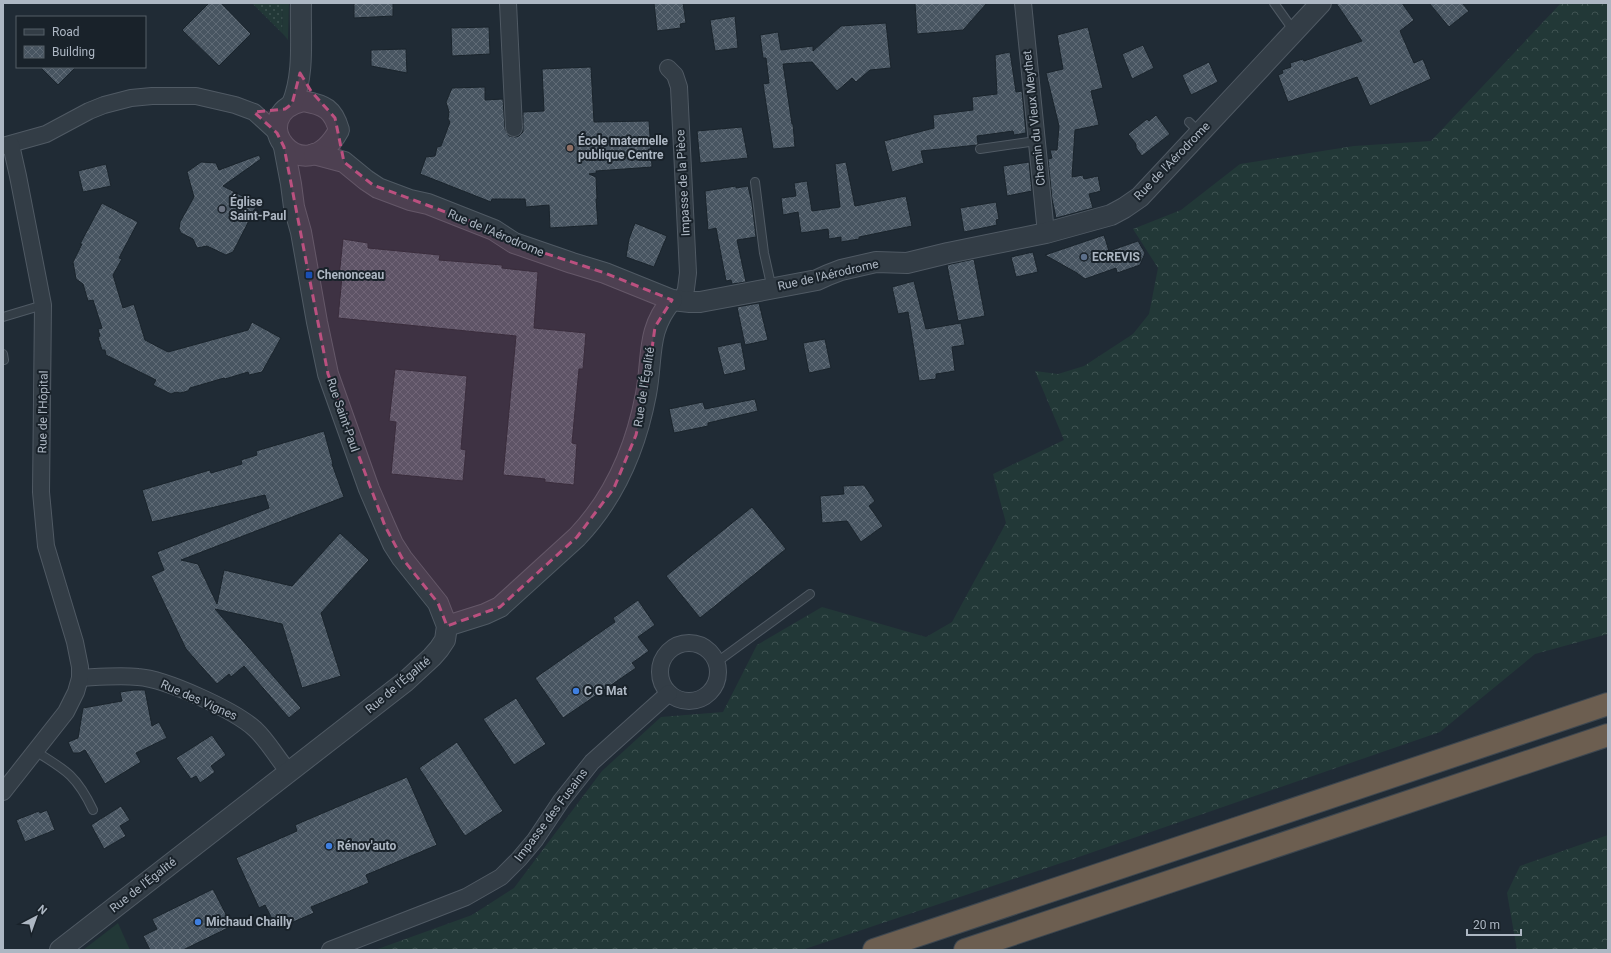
<svg xmlns="http://www.w3.org/2000/svg" width="1611" height="953" viewBox="0 0 1611 953" font-family="Roboto,sans-serif">
  <style>
    .grass { fill: #223837 }
    .forest { fill: url(#forest-crowns) }
    .park { fill: url(#park-dots) }
    .building { fill: url(#building-cross-hatch); stroke: #1a242c }
    .lines { fill: none; stroke-linecap: round; stroke-linejoin: round }
    .service-casing { stroke: #505a64; stroke-width: 10 }
    .minor-casing { stroke: #505a64; stroke-width: 18 }
    .tertiary-casing { stroke: #505a64; stroke-width: 22 }
    .motorway-casing { stroke: #3d4750; stroke-width: 24 }
    .service { stroke: #333d46; stroke-width: 8 }
    .minor { stroke: #333d46; stroke-width: 16 }
    .tertiary { stroke: #333d46; stroke-width: 20 }
    .motorway { stroke: #6c5e50; stroke-width: 22 }
    .marked { fill: #bb507f; fill-opacity: 0.2; stroke: #bb507f; stroke-width: 3; stroke-dasharray: 8 5; stroke-linejoin: round }
    .education-dot { fill: #8d6e63; stroke: #19222a; stroke-width: 1.5 }
    .worship-dot { fill: #6b7280; stroke: #19222a; stroke-width: 1.5 }
    .service-dot { fill: #5c6f8a; stroke: #19222a; stroke-width: 1.5 }
    .transit-dot { fill: #1a4fb4; stroke: #19222a; stroke-width: 1.5 }
    .shop-dot { fill: #3f7fe0; stroke: #19222a; stroke-width: 1.5 }
    .labels { text-anchor: middle; stroke-width: 4; stroke-linejoin: round; paint-order: stroke }
    .street-label { font-size: 12px; fill: #adb7c3; stroke: #19222a }
    .poi-label { font-size: 12px; font-weight: bold; fill: #adb7c3; stroke: #19222a; text-anchor: start }
  </style>
  <defs>
    <pattern id="forest-crowns" width="20" height="18" patternUnits="userSpaceOnUse"><rect width="20" height="18" fill="#223837"/><path d="M2 6a3 3 0 1 1 6 0M12 15a3 3 0 1 1 6 0" fill="none" stroke="#3f5352"/></pattern>
    <pattern id="park-dots" width="8" height="8" patternUnits="userSpaceOnUse"><rect width="8" height="8" fill="#223837"/><path d="M2 2h.1M6 6h.1" fill="none" stroke="#3f5352" stroke-width="1.8" stroke-linecap="round"/></pattern>
    <pattern id="building-cross-hatch" width="8" height="8" patternUnits="userSpaceOnUse"><rect width="8" height="8" fill="#485561"/><path d="M0 0l8 8M0 8l8-8" fill="none" stroke="#606b76"/></pattern>
  </defs>
  <rect width="100%" height="100%" fill="#202b35"/>
  <g class="grass">
    <path d="M283,3H289L288,40L282,33Z"/>
    <path d="M118,923L130,950H83Z"/>
  </g>
  <g class="forest">
    <path d="M1561,3H1608V634L1535,654L1440,732L1070,860L802,950H375L472,915L514,888L602,771L661,717L723,712L757,645L822,607L926,637L952,622L1006,523L993,474L1064,440L1035,371L1058,374L1084,366L1133,334L1149,314L1158,268L1133,229L1181,210L1240,164L1354,146L1431,141Z"/>
    <path d="M1608,835V950H1517L1507,893L1520,866Z"/>
  </g>
  <path class="park" d="M252,3H283L282,33Z"/>
  <g class="building">
    <path d="M209,3H221L251,34L219,66L182,30Z"/>
    <path d="M354,3H393V16L354,18Z"/>
    <path d="M654,3H683L686,23L680,24L681,28L657,31Z"/>
    <path d="M915,3H987L963,30L917,34Z"/>
    <path d="M1336,3H1402L1414,20L1400,31L1414,63L1423,59L1431,79L1370,106L1357,77L1288,102L1278,75L1283,73L1282,70L1291,67L1290,63L1303,59L1304,61L1362,41Z"/>
    <path d="M1429,3H1462L1469,11L1449,27Z"/>
    <path d="M735,16L738,48L715,51L710,20Z"/>
    <path d="M886,23L891,68L870,70L856,82L852,78L837,91L812,62L783,64L792,124H793L795,147L773,149L763,84L769,83L766,58H763L760,35L778,32L781,50L813,46V51L841,26Z"/>
    <path d="M489,27L490,54L452,56L451,28Z"/>
    <path d="M1088,27L1103,88L1091,91L1099,125L1075,130L1072,177L1083,175L1084,179L1098,176L1101,191L1089,194L1093,208L1056,218L1052,199L1048,159L1052,158L1050,150H1057L1059,126L1046,73L1063,69L1057,35Z"/>
    <path d="M1143,45L1154,68L1132,79L1122,54Z"/>
    <path d="M406,49L407,73L371,66V50Z"/>
    <path d="M1010,52L1016,92L1022,91L1026,133L1014,135L1013,131L977,136L978,144L977,145L921,151L924,163L892,172L884,141L934,128L933,115L973,110L972,97L997,94L995,55Z"/>
    <path d="M1209,62L1218,82L1191,95L1182,75Z"/>
    <path d="M40,67H76L58,85Z"/>
    <path d="M591,67L594,122L649,121L652,167L596,171V173L589,174L596,177L597,199H596L598,225L550,228L549,205L526,207L525,199H492L491,202L420,174L426,157L435,156L437,147L441,146L450,122L448,119L449,112L446,102L452,88L485,87V100L503,99L505,129L509,136L515,137L519,136L523,132V112L544,111L542,69Z"/>
    <path d="M1156,115L1170,134L1142,156L1136,148V144L1128,134L1147,119L1149,121Z"/>
    <path d="M742,127L748,158L700,163L697,131Z"/>
    <path d="M259,155L261,159L223,186L252,201L256,207L233,252L226,255L207,246L197,248L193,239L181,233L179,229L180,222L194,197L187,172L201,162L216,163L219,170Z"/>
    <path d="M846,162L855,206L906,196L912,226L859,237V239L841,242V237L829,239L828,229L801,233L798,212L783,215L781,198L796,196L794,183L807,181L812,211L840,207L835,164Z"/>
    <path d="M1029,162L1032,191L1007,196L1003,166Z"/>
    <path d="M106,164L111,186L83,192L78,171Z"/>
    <path d="M736,186V188L748,186L752,203L756,237L737,240L746,282L732,284L731,280L726,281L716,228L708,230L705,191Z"/>
    <path d="M996,202L999,219L996,220L997,225L964,232L960,208Z"/>
    <path d="M102,203L138,222L119,258L122,259L113,275L123,308L134,304L145,340L168,352L248,330L252,322L281,338L262,372L249,375L248,372L225,379L224,378L190,388L188,391L180,393L176,392L171,394L153,385L156,380L106,355L105,350H102L98,337L100,336L98,329L102,328L93,300L88,301L83,284L76,279L73,262L82,244H80Z"/>
    <path d="M635,223L667,236L654,267L626,257L629,239Z"/>
    <path d="M1104,235L1109,251L1138,241L1145,253L1140,265L1117,273L1116,268L1085,279L1077,273L1045,255Z"/>
    <path d="M343,239L368,243V248L440,255L439,260L502,265V268L538,272L534,328L586,333L583,369H579L572,443L577,444L574,485L545,482V479L503,475L516,336L338,318L342,277H339Z"/>
    <path d="M1033,252L1038,272L1016,277L1011,257Z"/>
    <path d="M974,259L985,316L958,321L947,265Z"/>
    <path d="M914,281L926,329L961,323L965,345L952,347L955,371L936,374V379L919,381L908,312L898,314L892,287Z"/>
    <path d="M759,303L768,340L745,345L737,307Z"/>
    <path d="M825,339L831,368L809,373L803,343Z"/>
    <path d="M741,342L746,370L724,375L717,347Z"/>
    <path d="M395,369L467,376L461,449L466,450L463,481L391,474L396,422L389,421Z"/>
    <path d="M755,399L758,411L708,423V426L674,433L669,409L703,402L705,409Z"/>
    <path d="M324,431L333,464H332L344,497L181,560L198,564L217,604L224,570L292,586L340,533L369,560L321,613L341,676L302,688L282,624L215,609L301,708L289,718L244,666L231,677L229,674L217,684L186,649L151,576L164,570L157,552L269,508L265,495L152,522L142,490L210,470L211,473L242,464L241,460L257,455L256,451Z"/>
    <path d="M864,485L875,501L869,506L883,526L861,542L847,521L822,523L820,496L844,494L843,486Z"/>
    <path d="M752,507L786,549L700,618L666,576Z"/>
    <path d="M638,600L655,625L638,637L649,651L632,663L636,668L563,718L535,678L615,622L613,618Z"/>
    <path d="M134,690H145L152,726L159,722L167,738L136,753L141,762L105,784L85,750L79,753H73L68,742L78,738L83,708L122,701L120,692Z"/>
    <path d="M516,698L546,744L514,765L483,719Z"/>
    <path d="M212,735L226,755L211,766L215,772L200,783L196,776L191,779L176,758Z"/>
    <path d="M457,742L503,811L465,836L419,768Z"/>
    <path d="M407,777L437,845L366,875L369,883L311,907L314,913L277,929L265,905L259,908L236,858L297,831L295,825Z"/>
    <path d="M121,806L130,820L120,826L126,836L104,849L91,825Z"/>
    <path d="M47,810L55,830L25,842L16,820L39,811L40,813Z"/>
    <path d="M213,889L232,926L183,950H150L143,936L157,929L152,919Z"/>
  </g>
  <g class="lines">
    <g class="service-casing">
      <g id="service">
        <path d="M1274,3L1294,31"/>
        <path d="M1189,122L1200,133"/>
        <path d="M980,149L1036,141"/>
        <path d="M755,182L764,253L772,289"/>
        <path d="M3,317L43,305"/>
        <path d="M3,354L4,360H3"/>
        <path d="M717,662L810,594"/>
        <path d="M35,751C66,770 77,776 93,810"/>
      </g>
    </g>
    <g class="minor-casing">
      <g id="minor">
        <path d="M508,3L514,128"/>
        <path d="M1023,3L1046,233"/>
        <path d="M668,68L675,75L679,87L688,273L686,289L682,301"/>
        <path d="M3,146L46,134L89,111L104,105L131,98L152,96H196L235,105L254,112L277,133"/>
        <circle cx="689" cy="672" r="29"/>
        <path d="M80,678C99,677 119,675 138,677C166,679 234,710 255,729C268,741 277,758 289,772"/>
        <path d="M3,792L66,712L76,692L80,678V667L75,642L46,546L41,492L43,305L18,176L11,145"/>
        <path d="M330,950L466,897L501,877L519,859L535,840L561,801L592,762L669,693"/>
      </g>
    </g>
    <g class="tertiary-casing">
      <g id="tertiary">
        <path d="M303,101C325,105 333,109 339,130C303,196 242,116 303,101Z"/>
        <path d="M292,104C305,73 300,36 301,3"/>
        <path d="M314,154L344,162L366,180L378,188L410,200L428,204L494,230L514,243L572,263L605,273L672,300L690,302H700L817,280L828,275L841,270L876,262L907,263L948,253L1046,233L1111,215L1124,208L1140,197L1321,3"/>
        <path d="M447,626L485,614L500,607L577,537C615,497 636,447 646,394C653,357 646,330 672,300"/>
        <path d="M60,950L406,681L432,657L439,649L445,640L447,626L438,603L402,558L393,544L385,526L369,489L328,374L317,322L301,232L294,207L291,184L284,147"/>
      </g>
    </g>
    <g class="motorway-casing">
      <g id="motorway">
        <path d="M874,950L1608,704"/>
        <path d="M965,950L1608,735"/>
      </g>
    </g>
    <use href="#service" class="service"/>
    <use href="#minor" class="minor"/>
    <use href="#tertiary" class="tertiary"/>
    <use href="#motorway" class="motorway"/>
  </g>
  <path class="marked" d="M300,73L311,91L335,118L344,162L373,185L494,230L514,243L605,273L672,300L655,327L646,392L636,435L614,488L577,537L500,607L447,626L438,603L402,558L385,526L328,374L284,147L277,133L254,112L285,109L292,104Z"/>
  <circle class="education-dot" cx="570" cy="148" r="4"/>
  <circle class="worship-dot" cx="222" cy="209" r="4"/>
  <circle class="service-dot" cx="1084" cy="257" r="4"/>
  <rect class="transit-dot" x="305" y="271" width="8" height="8" rx="2"/>
  <g class="shop-dot">
    <circle cx="576" cy="691" r="4"/>
    <circle cx="329" cy="846" r="4"/>
    <circle cx="198" cy="922" r="4"/>
  </g>
  <g class="labels">
    <g class="street-label">
      <text transform="translate(1034 118) rotate(-96)" y="4">Chemin du Vieux Meythet</text>
      <text transform="translate(1172 161) rotate(-46)" y="4">Rue de l'Aérodrome</text>
      <text transform="translate(683 183) rotate(-93)" y="4">Impasse de la Pièce</text>
      <text transform="translate(496 233) rotate(23)" y="4">Rue de l'Aérodrome</text>
      <text transform="translate(828 275) rotate(-13)" y="4">Rue de l'Aérodrome</text>
      <text transform="translate(644 387) rotate(-81)" y="4">Rue de l'Égalité</text>
      <text transform="translate(43 412) rotate(-89)" y="4">Rue de l'Hôpital</text>
      <text transform="translate(343 415) rotate(71)" y="4">Rue Saint-Paul</text>
      <text transform="translate(398 685) rotate(-40)" y="4">Rue de l'Égalité</text>
      <text transform="translate(199 700) rotate(24)" y="4">Rue des Vignes</text>
      <text transform="translate(551 815) rotate(-53)" y="4">Impasse des Fusains</text>
      <text transform="translate(143 885) rotate(-38)" y="4">Rue de l'Égalité</text>
    </g>
    <g class="poi-label">
      <text x="578" y="145">École maternelle<tspan x="578" dy="14">publique Centre</tspan></text>
      <text x="230" y="206">Église<tspan x="230" dy="14">Saint-Paul</tspan></text>
      <text x="1092" y="261">ECREVIS</text>
      <text x="317" y="279">Chenonceau</text>
      <text x="584" y="695">C G Mat</text>
      <text x="337" y="850">Rénov'auto</text>
      <text x="206" y="926">Michaud Chailly</text>
    </g>
  </g>
  <rect width="1611" height="953" fill="none" stroke="#adb7c3" stroke-width="8"/>
  <rect x="16" y="16" width="130" height="52" fill="#19222a" stroke="#545e67"/>
  <rect x="24" y="29" width="20" height="6" fill="#333d46" stroke="#545e67"/>
  <text x="52" y="36" font-size="12" fill="#adb7c3">Road</text>
  <rect x="24" y="46" width="20" height="12" fill="url(#building-cross-hatch)" stroke="#545e67"/>
  <text x="52" y="56" font-size="12" fill="#adb7c3">Building</text>
  <g transform="translate(36 917) rotate(41)" stroke="#19222a" stroke-width="3" paint-order="stroke">
  <path d="M0-3L7 15L0 10L-7 15Z" fill="#adb7c3"/>
  <text y="-6" font-size="11" font-weight="bold" text-anchor="middle" fill="#adb7c3">N</text>
  </g>
  <path d="M1467 929v6h54v-6" fill="none" stroke="#adb7c3" stroke-width="2"/>
  <text x="1473" y="929" font-size="12" fill="#adb7c3" stroke="#19222a" stroke-width="3" paint-order="stroke">20 m</text>
</svg>
